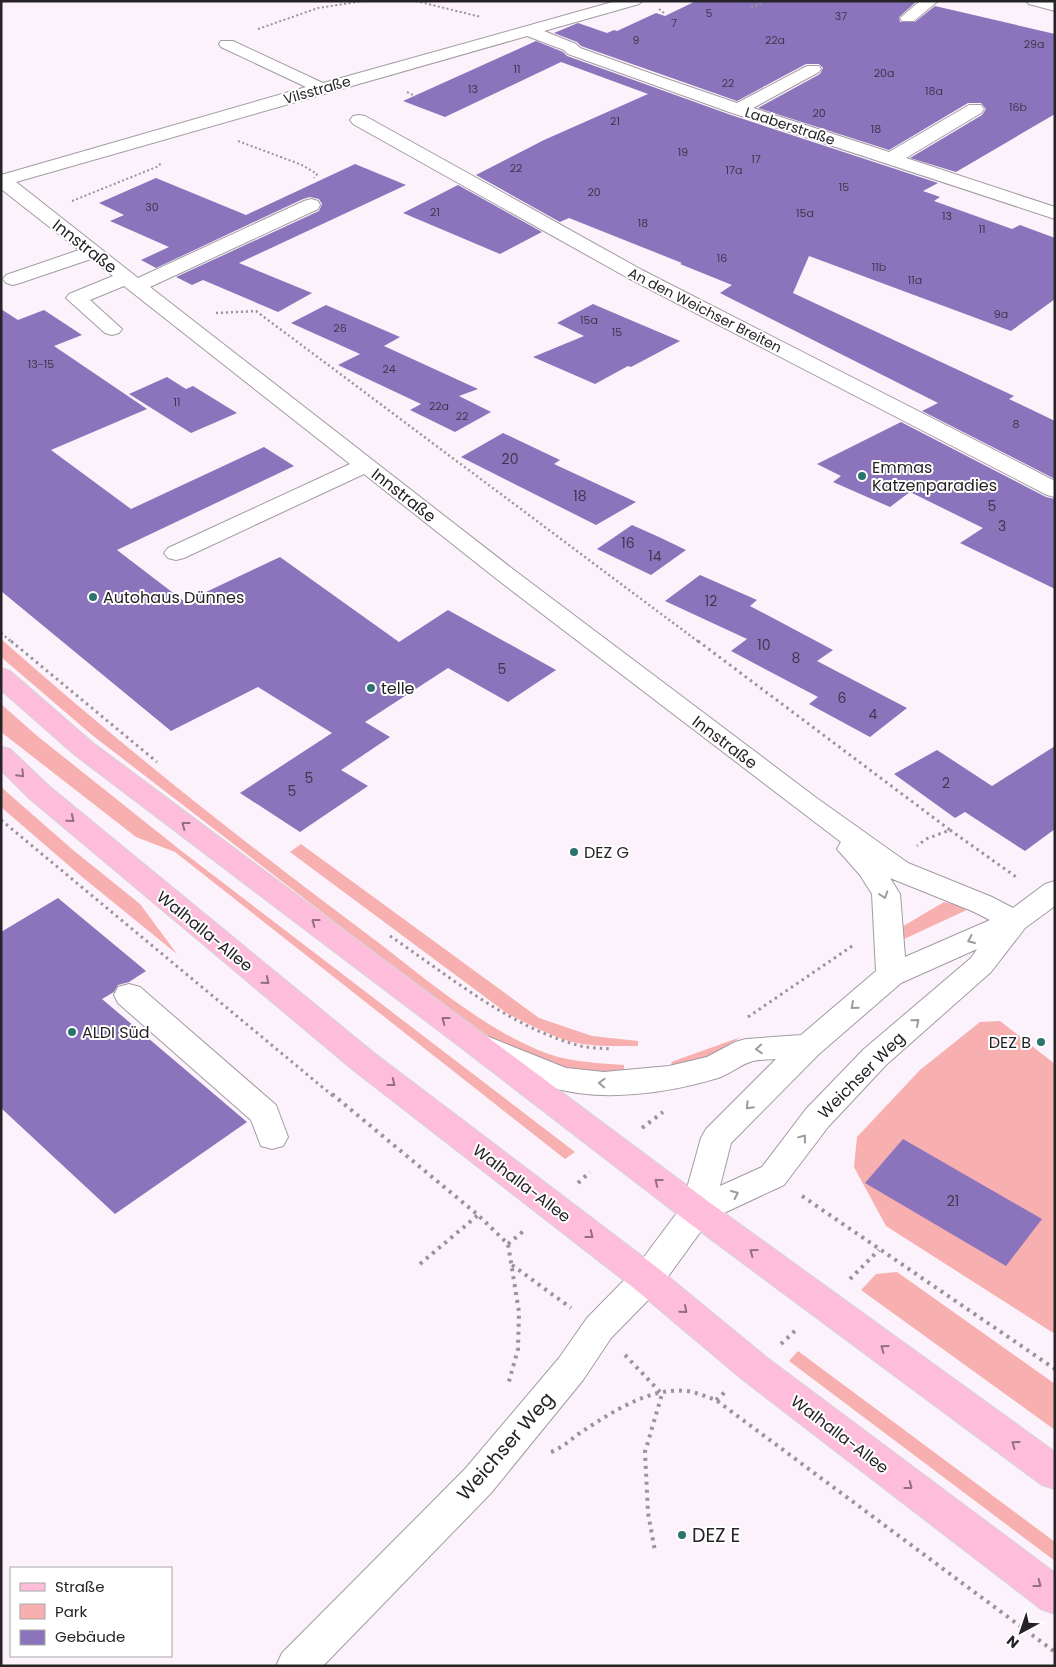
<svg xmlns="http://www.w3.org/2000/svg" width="1056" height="1667" viewBox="0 0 1056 1667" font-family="Poppins,sans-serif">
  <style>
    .green { fill: #f7b0af }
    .building { fill: #8b74bc }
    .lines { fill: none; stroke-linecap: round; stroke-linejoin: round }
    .minor-casing { stroke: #a39ba3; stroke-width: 2 }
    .major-casing { stroke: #d4d3d4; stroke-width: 2 }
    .path-far3 { stroke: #9a949a; stroke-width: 2; stroke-dasharray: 2 2.5; stroke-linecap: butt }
    .path-far2 { stroke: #9a949a; stroke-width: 2.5; stroke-dasharray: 2 3; stroke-linecap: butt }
    .path-far1 { stroke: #9a949a; stroke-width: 3; stroke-dasharray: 2.5 4; stroke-linecap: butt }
    .path { stroke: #9a949a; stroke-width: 4; stroke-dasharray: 3 5; stroke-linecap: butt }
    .minor { fill: #fff; fill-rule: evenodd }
    .major { fill: #febedb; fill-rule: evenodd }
    .oneway { stroke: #927080 }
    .oneway2 { stroke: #9d9c9d }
    .poi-dot { fill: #2b746f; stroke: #fff; stroke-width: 2 }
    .labels { text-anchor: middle; stroke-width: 4; stroke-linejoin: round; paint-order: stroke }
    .far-number-label { font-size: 11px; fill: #3f374c }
    .far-street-label { font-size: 14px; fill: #262326; stroke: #fff }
    .number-label { font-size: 14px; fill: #3f374c }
    .street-label { font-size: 16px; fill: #262326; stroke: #fff }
    .poi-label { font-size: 16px; fill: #262326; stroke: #fff; text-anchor: start }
    .near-street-label { font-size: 19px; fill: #262326; stroke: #fff }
    .near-poi-label { font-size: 19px; fill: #262326; stroke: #fff; text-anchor: start }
  </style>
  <rect width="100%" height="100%" fill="#fbf2fb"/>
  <g class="green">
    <path d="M1,639C118,743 241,840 367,934C419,973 478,1025 538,1050C566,1062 595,1063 624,1065V1075L596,1076L515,1055L462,1020L92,735L1,657Z"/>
    <path d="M1,704L36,735L179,849L575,1152L565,1159L175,852L136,837L1,732Z"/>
    <path d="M1,787L73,850L140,904L177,954L81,876L1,807Z"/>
    <path d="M301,844L539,1018L592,1036L638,1041V1046C617,1046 594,1047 572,1042C550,1036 529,1024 508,1014L290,852Z"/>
    <path d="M944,902L971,908L902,940L900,928Z"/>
    <path d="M1000,1021L1055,1064V1334L886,1226L854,1167L857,1137L920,1070L980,1022Z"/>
    <path d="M741,1037L712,1055L674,1070L671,1062Z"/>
    <path d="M897,1272L1055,1384V1430L861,1290L876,1274Z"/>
    <path d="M798,1351L1055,1542V1561L789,1361Z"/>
  </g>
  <g class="building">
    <path d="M696,1H917L899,17L900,22H915L935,6L1055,34V114L956,172L910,158L982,115L986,109L981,103H968L889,150L758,108L820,74L823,68L819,64H806L737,101L581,46L577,42L554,33L578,23L607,33L614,30L617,31L656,13L665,16Z"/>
    <path d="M536,41L563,52L567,56L731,115L938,183L923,191L940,197L934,201L1012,229L1020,225L1055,238V299L1011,331L809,256L793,293L1014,396L1009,399L1055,421V479L922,411L938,403L720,293L732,285L680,264L682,263L569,218L560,222L476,175L544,140L648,94L561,62L445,117L403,101Z"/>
    <path d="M355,164L406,185L239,263L312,293L278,312L203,280L192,285L176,277L319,211L322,204L319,199L310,197L303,199L156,268L141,260L169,247L110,221L124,215L99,203L156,178L246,215Z"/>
    <path d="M458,185L542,232L500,254L403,213Z"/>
    <path d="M593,304L621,316L680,341L631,367L628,366L595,384L533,357L584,336L557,323Z"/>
    <path d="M326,305L400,337L384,346L478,389L459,396L491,412L455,432L410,410L421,404L338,365L360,354L291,323Z"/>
    <path d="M1,309L18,320L44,310L82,335L54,346L147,409L51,450L131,509L264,447L294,466L117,550L185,602L280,557L399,642L448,610L556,670L508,702L448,668L365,722L390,737L341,770L368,786L300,832L240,793L332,733L258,687L171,731L1,591Z"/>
    <path d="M167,377L186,389L193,386L237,413L191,433L129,394Z"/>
    <path d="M901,422L1046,497L1055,499V589L960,543L983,528L910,492L890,507L833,482L841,476L817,464Z"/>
    <path d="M503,433L560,460L554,464L636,502L596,525L461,457Z"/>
    <path d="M632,525L659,537L686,550L651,575L597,549Z"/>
    <path d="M700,575L757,600L750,606L833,650L817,661L907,708L870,737L809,704L818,697L731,651L747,639L665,601Z"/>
    <path d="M1055,746V829L1025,851L965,812L955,818L894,774L937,750L992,786Z"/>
    <path d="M58,898L146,971L129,982L118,985L114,992L102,999L247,1122L115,1214L1,1108V932Z"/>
    <path d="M903,1139L1042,1219L1006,1266L865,1183Z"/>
  </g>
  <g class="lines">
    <g class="minor-casing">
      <g id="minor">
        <path d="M616,1H642L639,4L544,31L576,44L580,48L658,76L737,103L807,66H819L821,69L819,72L753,108L889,152L969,105H981L984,109L981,113L906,158L1055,207V219L732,113L568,54L564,50L527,36L16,182L138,278L304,201L311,199L318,201L320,205L318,209L150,287L514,570L818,799L908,863L992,897L1013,908L1045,884L1055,881V906L1025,928L991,972L886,1065L828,1127L784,1185L709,1220L659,1289L611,1338L583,1380L491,1493L323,1666H276L282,1653L465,1469L559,1358L587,1318L635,1269L682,1206L701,1138L706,1129L776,1059C768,1060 760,1059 753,1061C741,1064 730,1074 718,1078C668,1093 602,1103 551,1087L478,1056L474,1048L478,1040L489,1037L566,1068L604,1072L669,1066L707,1057L735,1042L746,1039L801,1035L876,971L872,894L860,875L837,849L841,842L498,580L364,474L184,558L176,560L168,558L164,553L168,548L350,464L124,286L90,300L122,329L119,333L112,335L105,333L66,298L69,294L113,276L91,259L20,283L13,285L6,283L3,279L6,275L79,250L1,189V175L306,87L221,47L219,44L221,41H233L323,83ZM890,878L972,911L990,920L905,957L900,894ZM977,949L971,958L864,1049L806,1109L762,1167L720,1186L731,1143L819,1054L901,983Z"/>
        <path d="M920,1H938L914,21H902L900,18Z"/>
        <path d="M1026,1H1055V11L1029,4Z"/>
        <path d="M359,115L365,116L642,270L1055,481V497L1047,495L628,278L353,124L350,120L353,116Z"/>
        <path d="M129,984L140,987L276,1105L288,1137L283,1146L272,1149L261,1146L251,1120L118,1003L114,995L118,987Z"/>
      </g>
    </g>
    <g class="major-casing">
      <g id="major">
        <path d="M1,668L10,671L93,743L709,1202L1055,1452V1489L1042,1485L685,1220L463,1049L75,755L1,690Z"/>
        <path d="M1,747L10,749L50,787L374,1053L659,1269L766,1357L1055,1573V1614L1041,1609L742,1379L635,1289L352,1069L30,799L1,770Z"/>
      </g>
    </g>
    <g class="path-far3">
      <path d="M416,1L481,17"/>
      <path d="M751,7L763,4L764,1"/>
      <path d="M659,9L664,13"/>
      <path d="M258,29L318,8L363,1"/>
      <path d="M407,92L417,97"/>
      <path d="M238,141L302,165L317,174L314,178"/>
      <path d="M72,201L159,166L161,162"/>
    </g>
    <g class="path-far2">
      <path d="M216,313L256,311L700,643"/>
      <path d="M1,633L13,643"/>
    </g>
    <g class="path-far1">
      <path d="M11,641L157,762"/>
      <path d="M698,641L950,830L926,839L917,846"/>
      <path d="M1,820L333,1096"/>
      <path d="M950,830L1019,879"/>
      <path d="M390,936C448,975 512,1029 581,1046C590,1048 601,1048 611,1049"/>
      <path d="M748,1017L855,944"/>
    </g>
    <g class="path">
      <path d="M332,1094L478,1215L508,1244L519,1312L518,1349L508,1385"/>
      <path d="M642,1128L663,1112"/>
      <path d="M578,1183L590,1172"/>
      <path d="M802,1196L1055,1369"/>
      <path d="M508,1244L526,1229"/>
      <path d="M420,1264L478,1215"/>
      <path d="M512,1265L571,1308"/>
      <path d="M850,1279L879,1250"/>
      <path d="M781,1344L798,1328"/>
      <path d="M625,1355L662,1394L645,1452L648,1513L655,1551"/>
      <path d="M716,1400L725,1392"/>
      <path d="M551,1452C564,1447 572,1438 583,1431C612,1412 650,1387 686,1391C697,1392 706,1397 716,1400L1055,1652"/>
    </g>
    <use href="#minor" class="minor"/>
    <use href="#major" class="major"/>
  </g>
  <defs><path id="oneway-chevron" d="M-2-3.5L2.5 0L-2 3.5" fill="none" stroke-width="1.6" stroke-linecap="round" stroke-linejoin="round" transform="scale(1.25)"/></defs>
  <g class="oneway">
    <use href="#oneway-chevron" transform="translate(21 774) rotate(45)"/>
    <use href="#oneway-chevron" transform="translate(71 819) rotate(40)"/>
    <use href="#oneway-chevron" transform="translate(185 825) rotate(-143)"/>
    <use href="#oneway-chevron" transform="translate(315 922) rotate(-143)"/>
    <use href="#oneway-chevron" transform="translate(266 981) rotate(39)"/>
    <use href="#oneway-chevron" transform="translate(445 1020) rotate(-143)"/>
    <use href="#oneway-chevron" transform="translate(392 1083) rotate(38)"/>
    <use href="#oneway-chevron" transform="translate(658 1182) rotate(-142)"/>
    <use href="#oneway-chevron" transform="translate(590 1235) rotate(38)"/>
    <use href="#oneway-chevron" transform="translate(753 1252) rotate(-144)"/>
    <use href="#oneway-chevron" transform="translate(684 1310) rotate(40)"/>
    <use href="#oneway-chevron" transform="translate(884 1348) rotate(-144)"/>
    <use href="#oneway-chevron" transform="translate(1015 1444) rotate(-144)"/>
    <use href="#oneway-chevron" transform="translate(909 1486) rotate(37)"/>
    <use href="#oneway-chevron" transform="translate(1038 1584) rotate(37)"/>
  </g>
  <g class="oneway2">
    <use href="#oneway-chevron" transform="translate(884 895) rotate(72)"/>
    <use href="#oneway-chevron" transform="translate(971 940) rotate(157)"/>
    <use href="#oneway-chevron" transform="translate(854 1006) rotate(139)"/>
    <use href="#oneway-chevron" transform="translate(916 1022) rotate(-40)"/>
    <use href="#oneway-chevron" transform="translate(759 1049) rotate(176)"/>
    <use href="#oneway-chevron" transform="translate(602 1083) rotate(-178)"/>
    <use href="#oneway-chevron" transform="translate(749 1106) rotate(134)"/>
    <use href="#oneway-chevron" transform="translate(803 1138) rotate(-53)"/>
    <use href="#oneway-chevron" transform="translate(735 1194) rotate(-25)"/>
  </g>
  <g class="poi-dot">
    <circle cx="862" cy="476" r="5"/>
    <circle cx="93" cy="597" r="5"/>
    <circle cx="371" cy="688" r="5"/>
    <circle cx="574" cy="852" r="5"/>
    <circle cx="72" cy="1032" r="5"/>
    <circle cx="1041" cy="1042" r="5"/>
    <circle cx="682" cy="1535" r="5"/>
  </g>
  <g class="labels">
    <g class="far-number-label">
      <text x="709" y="17">5</text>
      <text x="841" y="20">37</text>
      <text x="674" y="27">7</text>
      <text x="636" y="44">9</text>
      <text x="775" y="44">22a</text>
      <text x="1034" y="48">29a</text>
      <text x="517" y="73">11</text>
      <text x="884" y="77">20a</text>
      <text x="728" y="87">22</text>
      <text x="473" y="93">13</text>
      <text x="934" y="95">18a</text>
      <text x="1018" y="111">16b</text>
      <text x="819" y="117">20</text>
      <text x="615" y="125">21</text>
      <text x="876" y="133">18</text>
      <text x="683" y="156">19</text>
      <text x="756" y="163">17</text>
      <text x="516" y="172">22</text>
      <text x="734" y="174">17a</text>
      <text x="844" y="191">15</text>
      <text x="594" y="196">20</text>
      <text x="152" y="211">30</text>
      <text x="435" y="216">21</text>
      <text x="805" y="217">15a</text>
      <text x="947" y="220">13</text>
      <text x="643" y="227">18</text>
      <text x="982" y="233">11</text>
      <text x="722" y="262">16</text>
      <text x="879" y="271">11b</text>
      <text x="915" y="284">11a</text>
      <text x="1001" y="318">9a</text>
      <text x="589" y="324">15a</text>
      <text x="340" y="332">26</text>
      <text x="617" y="336">15</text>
      <text x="41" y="368">13-15</text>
      <text x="389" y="373">24</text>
      <text x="177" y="406">11</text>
      <text x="439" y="410">22a</text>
      <text x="462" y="420">22</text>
      <text x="1016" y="428">8</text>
    </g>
    <g class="far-street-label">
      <text transform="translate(317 90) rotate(-16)" y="5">Vilsstraße</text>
      <text transform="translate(790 126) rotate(18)" y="5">Laaberstraße</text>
      <text transform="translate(705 310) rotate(27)" y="5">An den Weichser Breiten</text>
    </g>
    <g class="number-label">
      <text x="510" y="464">20</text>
      <text x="580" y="501">18</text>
      <text x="992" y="511">5</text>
      <text x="1002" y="531">3</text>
      <text x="628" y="548">16</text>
      <text x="655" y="561">14</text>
      <text x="711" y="606">12</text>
      <text x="764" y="650">10</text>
      <text x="796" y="663">8</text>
      <text x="502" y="674">5</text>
      <text x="842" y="703">6</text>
      <text x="873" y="719">4</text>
      <text x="309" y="783">5</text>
      <text x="946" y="788">2</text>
      <text x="292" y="796">5</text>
      <text x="953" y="1206">21</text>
    </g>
    <g class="street-label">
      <text transform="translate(85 246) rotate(38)" y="6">Innstraße</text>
      <text transform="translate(404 495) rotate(38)" y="6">Innstraße</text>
      <text transform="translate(725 742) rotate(37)" y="6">Innstraße</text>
      <text transform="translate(205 931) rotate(39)" y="6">Walhalla-Allee</text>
      <text transform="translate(861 1075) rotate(-45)" y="6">Weichser Weg</text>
      <text transform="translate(522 1183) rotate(37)" y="6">Walhalla-Allee</text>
      <text transform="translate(840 1434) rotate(37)" y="6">Walhalla-Allee</text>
    </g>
    <g class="poi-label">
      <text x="872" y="473">Emmas<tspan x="872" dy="18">Katzenparadies</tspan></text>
      <text x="103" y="603">Autohaus Dünnes</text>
      <text x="381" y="694">telle</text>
      <text x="584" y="858">DEZ G</text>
      <text x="82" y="1038">ALDI Süd</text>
      <text x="1031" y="1048" text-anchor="end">DEZ B</text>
    </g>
    <g class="near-street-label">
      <text transform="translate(505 1446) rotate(-49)" y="7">Weichser Weg</text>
    </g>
    <g class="near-poi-label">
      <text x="692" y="1542">DEZ E</text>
    </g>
  </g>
  <rect width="1056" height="1667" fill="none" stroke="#262326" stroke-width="5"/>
  <rect x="10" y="1567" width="162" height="90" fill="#ffffff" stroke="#a8a7a8"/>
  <rect x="20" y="1583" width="25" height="8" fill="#febedb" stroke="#a8a7a8"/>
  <text x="55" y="1592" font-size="15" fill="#262326">Straße</text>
  <rect x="20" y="1604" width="25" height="15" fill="#f7b0af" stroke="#a8a7a8"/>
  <text x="55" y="1617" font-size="15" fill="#262326">Park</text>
  <rect x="20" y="1630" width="25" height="15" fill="#8b74bc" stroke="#a8a7a8"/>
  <text x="55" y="1642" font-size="15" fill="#262326">Gebäude</text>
  <g transform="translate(1021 1632) rotate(220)" stroke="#ffffff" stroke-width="4" paint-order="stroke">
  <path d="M0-4L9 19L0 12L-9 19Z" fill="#262326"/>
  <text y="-8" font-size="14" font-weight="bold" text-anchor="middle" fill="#262326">N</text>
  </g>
</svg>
